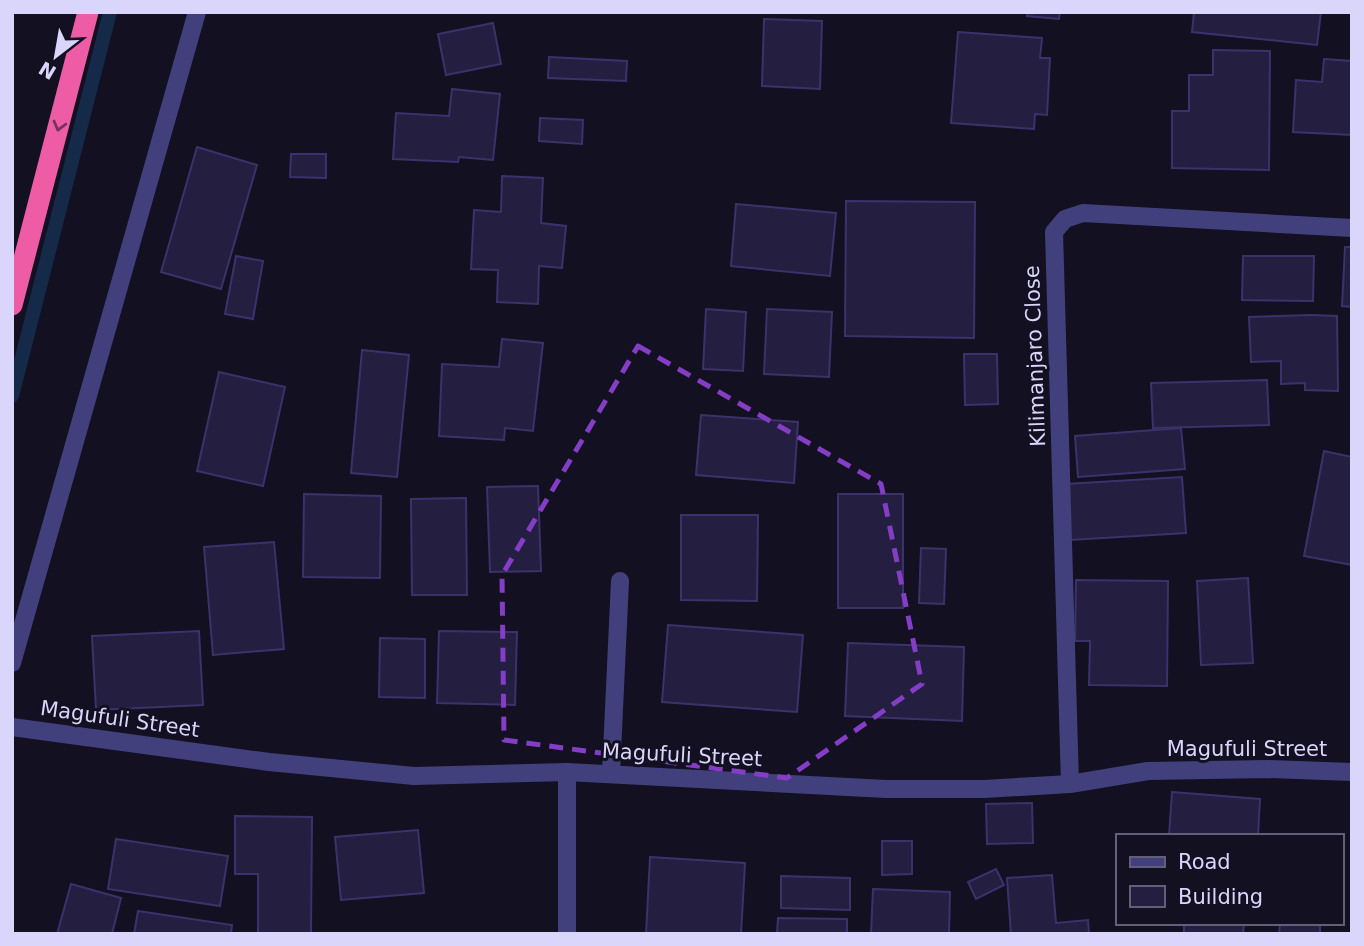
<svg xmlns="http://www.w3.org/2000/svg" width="1364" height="946" viewBox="0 0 1364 946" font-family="'DejaVu Sans',sans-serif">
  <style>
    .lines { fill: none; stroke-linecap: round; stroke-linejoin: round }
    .stream { stroke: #152a48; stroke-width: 14 }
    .building { fill: #241e41; stroke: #3c326b; stroke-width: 2 }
    .street { stroke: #41407d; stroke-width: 18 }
    .highway { stroke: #ef5ca6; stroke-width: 21 }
    .oneway { stroke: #76325d }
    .marked { fill: none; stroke: #843dc5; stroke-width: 5; stroke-dasharray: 14 9; stroke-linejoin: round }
    .labels { text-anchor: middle; stroke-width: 6; stroke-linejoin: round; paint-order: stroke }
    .street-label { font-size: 21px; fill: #d9d5fb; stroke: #131022 }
  </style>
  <rect width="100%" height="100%" fill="#131022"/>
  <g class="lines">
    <path class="stream" d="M12,396L110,12"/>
  </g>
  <g class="building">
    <path d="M1028,12H1060L1059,19L1027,16Z"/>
    <path d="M1194,12H1321L1317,45L1192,32Z"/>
    <path d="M764,19L822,21L820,89L762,86Z"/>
    <path d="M493,23L501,64L446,75L438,34Z"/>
    <path d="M958,32L1042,38L1040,58H1050L1047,115L1035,114L1034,129L951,123Z"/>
    <path d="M1213,50L1270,51L1269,170L1172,168V111H1189V75H1213Z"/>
    <path d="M549,57L627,61L626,81L548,78Z"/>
    <path d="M1324,59L1352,61V135L1293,132L1296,80L1322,82Z"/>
    <path d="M452,89L500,94L493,160L459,157L458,162L393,159L396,113L449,116Z"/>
    <path d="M540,118L583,120L582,144L539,141Z"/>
    <path d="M197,147L257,165L221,289L161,272Z"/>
    <path d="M291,154H326V178L290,177Z"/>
    <path d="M502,176L543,178L541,223L566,226L562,268L539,266L538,304L497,302L498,270L471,269L474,210L501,212Z"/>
    <path d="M846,201L975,202L974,338L845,336Z"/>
    <path d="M736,204L836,213L830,276L731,266Z"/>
    <path d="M1345,247H1352V307L1342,306Z"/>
    <path d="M236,256L263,261L253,319L225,314Z"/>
    <path d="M1243,256H1314L1313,301L1242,300Z"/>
    <path d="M706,309L746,312L743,371L703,369Z"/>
    <path d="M767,309L832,312L829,377L764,374Z"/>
    <path d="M1311,315L1337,316L1338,391L1305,390V383L1281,384V361L1251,362L1249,317Z"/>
    <path d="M502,339L543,343L533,431L505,428L504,440L439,436L442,364L499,367Z"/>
    <path d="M362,350L409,355L397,477L351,473Z"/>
    <path d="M964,354H997L998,404L965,405Z"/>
    <path d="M219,372L285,387L263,486L197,471Z"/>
    <path d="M1267,380L1269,425L1153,428L1151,383Z"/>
    <path d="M701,415L798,422L794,483L696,475Z"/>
    <path d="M1181,428L1185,469L1078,477L1075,436Z"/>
    <path d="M1324,451L1352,457V565L1304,556Z"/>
    <path d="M1182,477L1186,533L1070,540L1066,484Z"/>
    <path d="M538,486L541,571L490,572L487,487Z"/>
    <path d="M304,494L381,496L380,578L303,577Z"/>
    <rect x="838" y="494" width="65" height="114"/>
    <path d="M466,498L467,595H412L411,499Z"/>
    <path d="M681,515H758L757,601L681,600Z"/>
    <path d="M274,542L284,649L213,655L204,547Z"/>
    <path d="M921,548L946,549L944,604L919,603Z"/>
    <path d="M1248,578L1253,663L1201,665L1197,581Z"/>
    <path d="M1076,580L1168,581L1167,686L1089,685L1090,641H1075Z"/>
    <path d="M668,625L803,635L797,712L662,702Z"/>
    <path d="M199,631L203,705L96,710L92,636Z"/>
    <path d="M439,631L517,632L515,705L437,703Z"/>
    <path d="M380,638L425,639V698L379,697Z"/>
    <path d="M848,643L964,647L962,721L845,716Z"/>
    <path d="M1172,792L1260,799L1258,836H1169Z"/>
    <path d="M1032,803L1033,843L987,844L986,804Z"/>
    <path d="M235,816L312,817L311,934H258V874H235Z"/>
    <path d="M418,830L424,893L341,900L335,837Z"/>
    <path d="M116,839L228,856L220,906L108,889Z"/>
    <path d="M882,841H912V874L882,875Z"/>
    <path d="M650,857L745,863L741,934H646Z"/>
    <path d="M996,869L1004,885L976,899L968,882Z"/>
    <path d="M1052,875L1056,923L1088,920L1089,934H1011L1007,878Z"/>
    <path d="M781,876L850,878V910L781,908Z"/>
    <path d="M71,884L121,898L112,934H57Z"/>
    <path d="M873,889L950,892L949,934H871Z"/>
    <path d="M138,911L232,925L231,934H134Z"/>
    <path d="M778,918L847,919V934H777Z"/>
    <path d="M1184,923H1244L1243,934L1184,933Z"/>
    <path d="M1280,923H1320V934H1279Z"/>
  </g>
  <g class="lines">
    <g class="street">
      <path d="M12,663L197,12"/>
      <path d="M12,727L269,762L414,776L567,772L886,789H984L1070,784L1148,771L1268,769L1352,772"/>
      <path d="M611,773L620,581"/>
      <path d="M1070,784L1054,232L1065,219L1083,213L1352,228"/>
      <path d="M567,934V772"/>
    </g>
    <path class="highway" d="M12,305L88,12"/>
  </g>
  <defs><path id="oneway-chevron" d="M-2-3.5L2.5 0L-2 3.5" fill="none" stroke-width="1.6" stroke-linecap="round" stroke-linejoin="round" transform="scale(1.75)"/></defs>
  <use class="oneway" href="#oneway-chevron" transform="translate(59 126) rotate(105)"/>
  <path class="marked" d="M638,346L881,484L922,684L787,778L504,740L502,575Z"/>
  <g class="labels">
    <g class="street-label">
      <text transform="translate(1035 356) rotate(-92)" y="7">Kilimanjaro Close</text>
      <text transform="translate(120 719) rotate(8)" y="7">Magufuli Street</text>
      <text x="1247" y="756">Magufuli Street</text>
      <text transform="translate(682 755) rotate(3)" y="7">Magufuli Street</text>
    </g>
  </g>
  <rect width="1364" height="946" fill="none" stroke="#d9d5fb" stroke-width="28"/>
  <rect x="1116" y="834" width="228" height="91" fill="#131022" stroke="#625f79" stroke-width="2"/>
  <rect x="1130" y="857" width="35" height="10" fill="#41407d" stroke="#625f79" stroke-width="2"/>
  <text x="1178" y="869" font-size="21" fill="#d9d5fb">Road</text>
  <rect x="1130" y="886" width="35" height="21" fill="#241e41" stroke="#625f79" stroke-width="2"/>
  <text x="1178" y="904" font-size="21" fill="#d9d5fb">Building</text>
  <g transform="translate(56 56) rotate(211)" stroke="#131022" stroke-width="5" paint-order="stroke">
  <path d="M0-5L12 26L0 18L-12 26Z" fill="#d9d5fb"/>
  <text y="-10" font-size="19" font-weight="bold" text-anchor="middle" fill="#d9d5fb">N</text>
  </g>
</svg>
